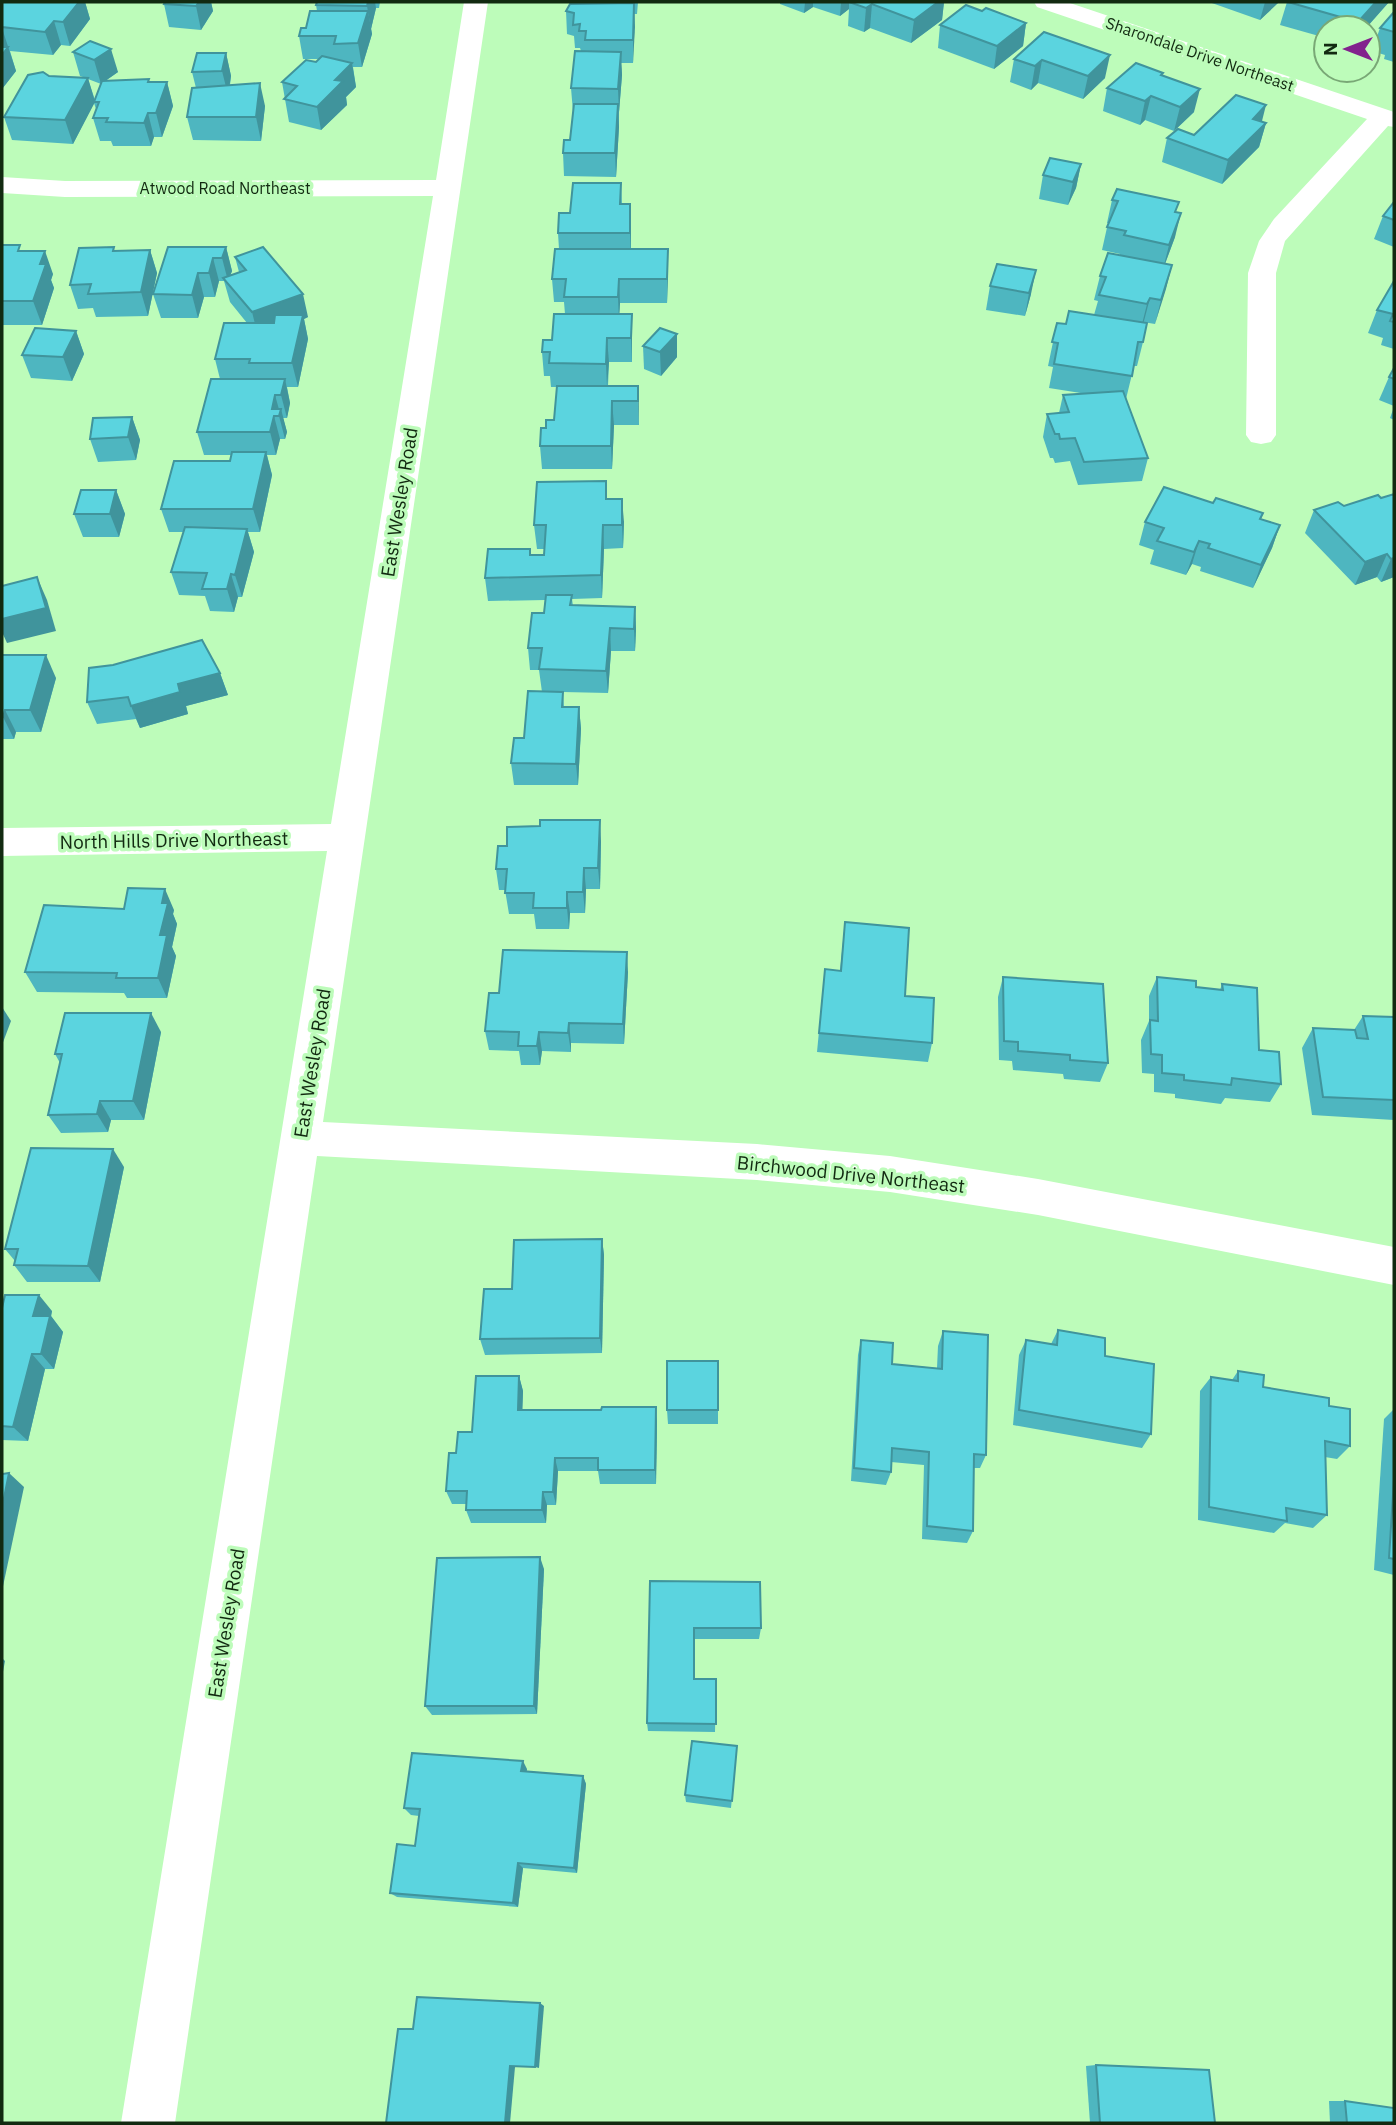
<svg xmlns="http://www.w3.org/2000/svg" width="1396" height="2125" viewBox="0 0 1396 2125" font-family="'IBM Plex Sans',sans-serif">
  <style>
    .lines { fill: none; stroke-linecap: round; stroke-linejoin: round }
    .minor { fill: #fff; fill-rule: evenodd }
    .wall { fill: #4eb6c0; fill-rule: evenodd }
    .shaded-wall { fill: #40949c }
    .building { fill: #5bd4df; stroke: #40949c; stroke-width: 2 }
    .labels { text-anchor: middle; stroke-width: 7; stroke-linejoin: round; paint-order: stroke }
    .far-street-label { font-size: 16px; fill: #122a11; stroke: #bdfcba }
    .street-label { font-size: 19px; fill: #122a11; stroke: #bdfcba }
  </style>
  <rect width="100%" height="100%" fill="#bdfcba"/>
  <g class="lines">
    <g class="minor">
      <path d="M464,2H488L323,1122L757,1144L890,1156L1038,1179L1394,1247V1285L1038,1215L890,1192L757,1180L317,1156L175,2123H121L327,851L2,856V828L331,824L433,196L65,197L2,193V177L65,181L436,180Z"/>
      <path d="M1034,2H1067L1394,112V127L1388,126L1285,241L1276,273V435L1271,442L1261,444L1251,442L1246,435L1248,273L1259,241L1274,219L1367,119L1037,7Z"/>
    </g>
  </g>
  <g class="wall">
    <path d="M2,2H85L90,19L70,46L61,45L53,55L10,51L16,71L2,89Z"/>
    <path d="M165,2H211L213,11L201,30L169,27L164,4Z"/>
    <path d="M317,2H380L379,8H376L371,29L372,34L362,67H353L356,87L346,97L347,105L321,130L289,122L282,82L316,62L319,59H303L299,36L306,28L317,11L316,5Z"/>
    <path d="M590,2H638L637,14H634L633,63H621L622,75L619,112V127L616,177L564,176L563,153L570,140L573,112L571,88L581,51L580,48H575L574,36L567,34L566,11L590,4Z"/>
    <path d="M780,2H944L942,20L911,43L870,28L864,32L848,26L849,9L840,16L813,7L804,13L780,4Z"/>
    <path d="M1209,2H1279L1260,20Z"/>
    <path d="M1287,2H1389L1366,28H1326V38L1280,25Z"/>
    <path d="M982,11L1026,23L1023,46L994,69L938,48L940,25Z"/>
    <path d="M1394,12V62L1384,59L1385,55L1372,51L1380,28Z"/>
    <path d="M1044,32L1105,78L1083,99L1038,83L1031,90L1010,82L1014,59Z"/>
    <path d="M90,41L118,72L105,81L167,82L173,106L162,137H154L151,146H113L111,141H100L93,118L96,109L94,103L73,144L12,140L4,117L49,76L86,78L80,76L73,52ZM88,79L101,84L95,100Z"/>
    <path d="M226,53L231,76L230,85L265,106L261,141L193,140L187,117L196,88L192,72Z"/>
    <path d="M1163,76L1194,112L1174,131L1145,120L1140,125L1103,111L1107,88Z"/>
    <path d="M1262,122L1266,123L1259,147L1222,184L1162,162L1167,138L1194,135Z"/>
    <path d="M1081,164L1076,188L1068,205L1039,199L1043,175Z"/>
    <path d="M621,183L622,204L631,228V249L668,273L667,303H620L619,314L632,338V362H609L608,386H638L639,425H614L612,469H542L540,446L546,428L554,420L557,387H551L550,376H544L542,352L552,340L565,314L564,302H554L552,279L559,249L558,233L570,213Z"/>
    <path d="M1112,200L1177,212L1175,237L1165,264L1172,265L1155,324L1143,322V342L1137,366H1134L1126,399L1148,458L1142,481L1078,485L1070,461L1055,463L1053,458H1050L1043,437L1047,414L1059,413L1063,395L1087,394L1049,388L1053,367L1048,366L1057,323L1066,324L1094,315L1098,301L1094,300L1100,276L1120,255V254L1102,250L1108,223H1107Z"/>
    <path d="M1394,202V247L1374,239L1383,216Z"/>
    <path d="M2,245L22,251L53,274L51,280L54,288L42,325H2Z"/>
    <path d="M226,247L232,271L230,276L239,272L235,257L308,317L304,319L308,339L298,387H287L290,403L287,418H283L287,432L285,439H280L276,455H267L272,475L260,532H248L254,552L242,597H238L234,612L210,611L205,596L179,595L171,572L184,532H169L161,509L230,461L231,455H204L197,432L220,379L215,359L247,323L230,302L224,281H219L215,297H204L198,318H161L153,294Z"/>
    <path d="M150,250L157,273L148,316L96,317L93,308L78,309L70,285L116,251Z"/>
    <path d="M997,264L1031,294L1025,316L986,310L990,286Z"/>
    <path d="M1394,281V349L1381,345L1383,338L1368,333L1377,310Z"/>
    <path d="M76,331L84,354L72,381L31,378L22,355Z"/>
    <path d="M677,334V357L661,376L644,369L643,346Z"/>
    <path d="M1394,368V406L1379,400L1389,377Z"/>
    <path d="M1394,407V420L1390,418Z"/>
    <path d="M132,417L140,440L136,460L98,462L90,439Z"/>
    <path d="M116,490L125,514L119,537H83L74,514Z"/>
    <path d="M1381,498L1394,577L1381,582L1377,577L1355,585L1305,533L1314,510L1344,506Z"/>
    <path d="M607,499L624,522L623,548L604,549L602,598L572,599L573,606L635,607L636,629L635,651H611L608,693L563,692L564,707H579L581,729L578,785H514L511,763L524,738L542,692L539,670H530L528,648L544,613L545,600L488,601L485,578L530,549L531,555H544L545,549H537L534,525Z"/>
    <path d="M1213,503L1263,513L1261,519L1280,525L1272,548L1253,588L1200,571L1201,567L1192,564L1186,575L1150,564L1154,550L1139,545L1145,522Z"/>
    <path d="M2,655L56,678L41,732H16L14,739H2Z"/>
    <path d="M220,673L228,695L186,706L188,714L140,728L136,719L97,724L87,702Z"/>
    <path d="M601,841L600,889H586L585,913H570L569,929H536L534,914H509L505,890H499L496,869Z"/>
    <path d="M124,909L174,910L173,914L177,924L172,947L176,956L167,998H127L124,993L37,992L25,972Z"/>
    <path d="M845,922L905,996L932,1043L928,1062L817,1052L825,969L840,971Z"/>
    <path d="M628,972L624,1044L571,1043V1052L542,1051L540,1065H521L519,1051L489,1050L485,1031L499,993Z"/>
    <path d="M1003,977L1108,1063L1100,1082L1064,1079L1063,1074L1013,1070L1012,1061L999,1060L998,997Z"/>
    <path d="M1157,977L1196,987L1220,990L1222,984L1259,1050L1281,1084L1270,1102L1225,1098L1221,1104L1175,1098V1094L1154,1092V1074L1142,1073L1141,1040L1149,1021V996Z"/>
    <path d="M1363,1016L1394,1017V1120L1312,1115L1302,1048L1313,1028L1354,1030Z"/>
    <path d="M161,1032L144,1120H111L108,1132L61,1133L48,1115L60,1063L55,1054Z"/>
    <path d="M124,1167L100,1282H27L14,1265L15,1261L5,1249Z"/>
    <path d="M602,1239L604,1255L602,1353L485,1355L480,1339L512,1289Z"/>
    <path d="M2,1308L52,1311L51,1316L63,1332L54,1369H45L28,1441L2,1440Z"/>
    <path d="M1058,1330L1105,1356L1151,1434L1142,1448L1013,1425L1019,1355L1026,1340L1051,1344Z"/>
    <path d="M943,1331L986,1455L980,1468H974L973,1531L967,1543L922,1539L924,1465L891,1462V1472L886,1485L851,1481L858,1355L861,1340L892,1364L937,1368L938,1346Z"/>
    <path d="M1238,1371L1263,1387L1329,1406L1350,1446L1337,1459L1325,1457L1327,1515L1313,1528L1285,1523L1274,1533L1198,1520L1200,1391L1211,1377L1232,1380Z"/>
    <path d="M519,1376L523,1391L522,1410L657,1421L656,1484H600L598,1471H558L556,1505H547L546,1523H471L466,1510V1504H452L446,1491L456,1453L472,1432Z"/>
    <path d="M1394,1409V1575L1374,1570L1384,1419Z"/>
    <path d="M667,1410H718V1424H668Z"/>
    <path d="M544,1569L537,1714L432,1715L425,1706Z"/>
    <path d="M650,1581L761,1628L759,1639H694V1679H716L715,1732L648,1731L647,1723Z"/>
    <path d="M737,1746L731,1808L686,1802L685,1795Z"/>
    <path d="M527,1769L526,1772L583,1776L586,1784L577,1873L523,1868L518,1907L397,1897L390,1893L415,1846L419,1816L411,1815L404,1808Z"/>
    <path d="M1096,2065L1215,2123H1090L1086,2066Z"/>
    <path d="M1329,2101H1345L1394,2123H1330Z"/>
  </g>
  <g class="shaded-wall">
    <path d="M79,2H85L90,19L70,46L63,22Z"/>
    <path d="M199,2H211L213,11L201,30L196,6Z"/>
    <path d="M368,2H375L376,8L371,29L367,6Z"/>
    <path d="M805,2H813V7L804,13Z"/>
    <path d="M841,2H859H849V9L840,16Z"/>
    <path d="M938,2H944L942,20L911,43L914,20Z"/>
    <path d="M1265,2H1279L1260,20Z"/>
    <path d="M1376,2H1389L1366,28H1356L1358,22Z"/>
    <path d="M634,3L635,27L633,63V40Z"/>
    <path d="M872,4L870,28L864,32L866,8Z"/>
    <path d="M368,11L372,34L362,67L358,43Z"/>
    <path d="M54,21L61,45L53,55L45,32Z"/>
    <path d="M1026,23L1023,46L994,69L997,46Z"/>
    <path d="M2,28L16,71L2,89Z"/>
    <path d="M111,49L118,72L101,84L94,60Z"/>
    <path d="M621,52L622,75L619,112L618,89Z"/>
    <path d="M226,53L231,76L228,95L222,71Z"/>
    <path d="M1110,55L1105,78L1083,99L1088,76Z"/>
    <path d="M1042,60L1038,83L1031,90L1035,66Z"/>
    <path d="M352,63L356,87L346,97L347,105L321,130L317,107L335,80Z"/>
    <path d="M88,78L95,102L73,144L65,120Z"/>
    <path d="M167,82L173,106L162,137L156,113Z"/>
    <path d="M260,83L265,106L261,141L256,117Z"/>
    <path d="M1200,89L1194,112L1174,131L1180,107Z"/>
    <path d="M1151,96L1145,120L1140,125L1145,101Z"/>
    <path d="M618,104L619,127L616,177L615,153Z"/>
    <path d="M1266,105L1260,129L1253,119Z"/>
    <path d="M148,113L154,137L151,146L144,123Z"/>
    <path d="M1266,123L1259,147L1222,184L1228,160Z"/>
    <path d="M1081,164L1076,188L1068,205L1073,182Z"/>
    <path d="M630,204L631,228V257L630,233Z"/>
    <path d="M1181,213L1175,237L1163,269L1169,245Z"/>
    <path d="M226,247L232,271L228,281L222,258Z"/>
    <path d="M668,249V273L667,303V279Z"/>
    <path d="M150,250L157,273L148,316L141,292Z"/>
    <path d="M45,251L53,274L51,280L54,288L42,325L33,301L40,264Z"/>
    <path d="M213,258L219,281L215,297L209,273Z"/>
    <path d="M1172,265L1166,289L1155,324L1161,300Z"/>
    <path d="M1036,270L1031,294L1025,316L1029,293Z"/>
    <path d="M198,273L204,297L198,318L192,295Z"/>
    <path d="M619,279L620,303L619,321L618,297Z"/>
    <path d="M303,294L308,317L304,319L308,339L298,387L292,363L258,336L252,312Z"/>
    <path d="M1150,298L1144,321L1141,328L1147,304Z"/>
    <path d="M632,314V362L631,338Z"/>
    <path d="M76,331L84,354L72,381L63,357Z"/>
    <path d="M677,334V357L661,376L660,352Z"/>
    <path d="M607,338L609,362L607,387L606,364Z"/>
    <path d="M285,379L290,403L287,418L281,395Z"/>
    <path d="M638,386L639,409V425L638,401Z"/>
    <path d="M275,395L280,413L281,409L287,432L285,439L279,416L272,409Z"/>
    <path d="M612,401L614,425L612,469L611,446Z"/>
    <path d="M274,416L280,439L276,455L270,432Z"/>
    <path d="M132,417L140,440L136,460L128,437Z"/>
    <path d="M266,452L272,475L260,532L253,509Z"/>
    <path d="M116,490L125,514L119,537L110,514Z"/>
    <path d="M622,499L624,522L623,548L622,525Z"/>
    <path d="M603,525L604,549L602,598L601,575Z"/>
    <path d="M1280,525L1272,548L1253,588L1261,565Z"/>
    <path d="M247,529L254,552L242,597L235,575Z"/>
    <path d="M1199,541L1192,564L1186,575L1194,552Z"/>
    <path d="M1387,554L1377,577L1355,585L1365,562Z"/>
    <path d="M1394,558V577L1381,582L1391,559Z"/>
    <path d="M231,574L238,597L234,612L227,589Z"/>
    <path d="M37,577L47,600L56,631L7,643L2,632V619Z"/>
    <path d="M635,607L636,629L635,651L634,629Z"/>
    <path d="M610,628L611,651L608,693L606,671Z"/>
    <path d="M46,655L56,678L41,732L30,710Z"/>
    <path d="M220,673L228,695L186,706L188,714L140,728L131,706L178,684Z"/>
    <path d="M579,707L581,729L578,785L576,764Z"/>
    <path d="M5,710L16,732L14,739L3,717Z"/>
    <path d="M600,820L601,841L600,889L598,868Z"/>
    <path d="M584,868L586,889L585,913L583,892Z"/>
    <path d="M165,889L174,910L173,914L177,924L172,947L176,956L167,998L158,978L162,903Z"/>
    <path d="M567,892L570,913L569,929L567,908Z"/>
    <path d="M627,952L628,972L624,1044L623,1024Z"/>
    <path d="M2,1007L11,1021L2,1045Z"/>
    <path d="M151,1013L161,1032L144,1120L133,1101Z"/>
    <path d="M569,1023L571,1043V1052L568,1033Z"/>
    <path d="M539,1032L542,1051L540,1065L537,1046Z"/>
    <path d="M100,1101L111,1120L108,1132L97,1114Z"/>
    <path d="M113,1149L124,1167L100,1282L88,1266Z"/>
    <path d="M602,1239L604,1255L602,1353L600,1338Z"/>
    <path d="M39,1295L52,1311L51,1316L63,1332L54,1369L41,1354L33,1316Z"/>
    <path d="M32,1354L45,1369L28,1441L13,1427Z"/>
    <path d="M519,1376L523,1391L522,1425L518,1410Z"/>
    <path d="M656,1407L657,1421L656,1484L655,1470Z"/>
    <path d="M555,1458L558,1471L556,1505L553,1492Z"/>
    <path d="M9,1473L24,1487L2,1591V1508Z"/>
    <path d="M543,1492L547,1505L546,1523L542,1510Z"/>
    <path d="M540,1557L544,1569L537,1714L534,1706Z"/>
    <path d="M2,1658L5,1661L2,1677Z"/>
    <path d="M523,1761L527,1769L525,1779L521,1771Z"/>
    <path d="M583,1776L586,1784L577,1873L574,1868Z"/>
    <path d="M518,1863L523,1868L518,1907L513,1903Z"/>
    <path d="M540,2003L544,2006L539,2068L535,2067Z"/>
    <path d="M510,2066L515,2067L510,2123H505Z"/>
  </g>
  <g class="building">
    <path d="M2,2H79L63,22L54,21L45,32L2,27Z"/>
    <path d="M165,2H199L196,6L164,4Z"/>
    <path d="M317,2H368L367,6L316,5Z"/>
    <path d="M849,2H938L914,20L872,4L866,8Z"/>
    <path d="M1288,2H1376L1358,22Z"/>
    <path d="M634,3L633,40H585L586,31H579L580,24L573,25L574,13L566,11L570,4Z"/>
    <path d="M966,5L982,11L986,8L1026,23L997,46L940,25Z"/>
    <path d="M310,11H368L358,43L334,44L336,36H299L301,28H306Z"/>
    <path d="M1394,12V32L1380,28Z"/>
    <path d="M1044,32L1110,55L1088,76L1042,60L1035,66L1014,59Z"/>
    <path d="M90,41L111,49L94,60L73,52Z"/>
    <path d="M2,47H8L2,55Z"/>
    <path d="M575,51L621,52L618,89L571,88Z"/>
    <path d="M197,53H226L222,71L192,72Z"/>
    <path d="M322,56L352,63L335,80L343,81L317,107L284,99L297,86L282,82L306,60L316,62Z"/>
    <path d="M1136,63L1163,73L1161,75L1200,89L1180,107L1151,96L1145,101L1107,88Z"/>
    <path d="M43,72L49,76L88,78L65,120L4,117L28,75Z"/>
    <path d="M149,79L148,82H167L156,113H148L144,123L106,122L108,118H93L99,102H94L102,81Z"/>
    <path d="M260,83L256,117H187L192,88Z"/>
    <path d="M1236,95L1266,105L1253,119L1266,123L1228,160L1167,138L1178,129L1194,135Z"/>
    <path d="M574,104H618L615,153H563L564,140H570Z"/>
    <path d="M1050,158L1081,164L1073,182L1043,175Z"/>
    <path d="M573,183H621L620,204H630V233H558L559,213H570Z"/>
    <path d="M1117,189L1179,202L1175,212L1181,213L1169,245L1124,235L1126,231L1107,227L1118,201L1112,200Z"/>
    <path d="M1394,202V220L1383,216Z"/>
    <path d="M2,245H20L18,251H45L40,264H46L33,301H2Z"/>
    <path d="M114,247L113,251L150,250L141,292L88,294L91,284L70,285L79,248Z"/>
    <path d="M168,247H226L222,258H213L209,273H198L192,295L153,294Z"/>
    <path d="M263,247L303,294L252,312L223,278L246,270L235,257Z"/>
    <path d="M555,249H668L667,279H619L618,297H564L566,279H552Z"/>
    <path d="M1108,253L1172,265L1161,300L1150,298L1147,304L1099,295L1106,277L1100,276Z"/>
    <path d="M997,264L1036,270L1029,293L990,286Z"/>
    <path d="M1394,281V322L1390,321L1393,314L1377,310Z"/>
    <path d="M1069,311L1147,323L1143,342H1138L1132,376L1054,364L1058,343L1052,342L1057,323L1066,324Z"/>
    <path d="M554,314H632L631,338H607L606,364L549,363L550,352H542L543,340H552Z"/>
    <path d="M275,315H303L292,363H249L250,359H215L224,323H274Z"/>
    <path d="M35,328L76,331L63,357L22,355Z"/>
    <path d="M660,328L677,334L660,352L643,346Z"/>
    <path d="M1394,368V379L1389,377Z"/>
    <path d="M211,379H285L281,395H275L272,409H281L279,416H274L270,432H197Z"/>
    <path d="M557,386H638V401H612L611,446H540L541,428H546V420H554Z"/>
    <path d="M1123,391L1148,458L1084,462L1075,438L1060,439L1059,434H1055L1047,414L1069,412L1063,395Z"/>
    <path d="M132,417L128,437L90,439L93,418Z"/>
    <path d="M232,452H266L253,509H161L174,461H230Z"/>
    <path d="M606,481V499H622V525H603L601,575L485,578L488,549H530V555H544L546,525H534L537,482Z"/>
    <path d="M1164,487L1213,503L1216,498L1263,513L1260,519L1280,525L1261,565L1208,548L1210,544L1199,541L1194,552L1157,541L1164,528L1145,522Z"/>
    <path d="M81,490H116L110,514H74Z"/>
    <path d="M1394,494V558L1391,559L1387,554L1365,562L1314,510L1338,502L1344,506L1378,495L1381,498Z"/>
    <path d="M185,527L247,529L235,575L231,574L227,589H202L207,573L171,572Z"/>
    <path d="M37,577L46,608L2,619V586Z"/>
    <path d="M546,595H572L570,605L635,607L634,629L610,628L606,671L539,669L542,648H528L532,613H544Z"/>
    <path d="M202,640L220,673L178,684L180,692L131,706L128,697L87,702L89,668L113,665Z"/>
    <path d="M2,655H46L30,710H5L3,717H2Z"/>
    <path d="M528,691L563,692L562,707H579L576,764L511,763L514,738H524Z"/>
    <path d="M540,820H600L598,868H584L583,892H567V908H533L534,893H505L507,869H496L498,846H507V827L540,826Z"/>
    <path d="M128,888L165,889L162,903H168L160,935H167L158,978H116L117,973L25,972L44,905L124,909Z"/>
    <path d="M845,922L909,928L905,996L934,998L932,1043L819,1033L825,969L841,971Z"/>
    <path d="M503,950L627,952L623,1024L569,1023L568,1033L539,1032L537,1046H518L519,1032L485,1031L489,993H499Z"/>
    <path d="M1003,977L1103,984L1108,1063L1070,1060V1055L1018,1051V1042L1004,1041Z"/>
    <path d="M1157,977L1196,981V987L1223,990L1222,984L1257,988L1259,1050L1279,1052L1281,1084L1232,1078L1231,1085L1184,1080V1075L1162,1073V1055L1151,1054L1150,1020L1158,1021Z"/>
    <path d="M65,1013H151L133,1101H100L97,1114L48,1115L62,1054H55Z"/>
    <path d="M1363,1016L1394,1017V1100L1323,1097L1313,1028L1355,1030L1357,1038L1368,1039Z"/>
    <path d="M31,1148L113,1149L88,1266L14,1265L18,1249H5Z"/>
    <path d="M602,1239L600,1338L480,1339L484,1289H512L514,1240Z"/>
    <path d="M5,1295H39L33,1316H50L41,1354H32L13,1427L2,1426V1308Z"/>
    <path d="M1058,1330L1105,1338V1356L1154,1364L1151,1434L1019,1410L1026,1340L1057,1345Z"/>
    <path d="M943,1331L988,1335L986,1455L974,1454L973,1531L927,1526L929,1452L892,1448L891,1472L854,1468L861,1340L893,1343L892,1364L942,1369Z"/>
    <rect x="667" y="1361" width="51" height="49"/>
    <path d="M1238,1371L1264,1375L1263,1387L1329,1398V1406L1350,1409V1446L1325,1441L1327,1515L1286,1508L1287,1521L1209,1507L1211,1377L1238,1381Z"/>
    <path d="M476,1376H519L518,1410H601L602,1407H656L655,1470H598V1458H555L553,1492H543L542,1510H466L467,1491H446L449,1453H456L458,1432H472Z"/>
    <path d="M9,1473L2,1508V1474Z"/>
    <path d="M1394,1479V1559L1389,1558Z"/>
    <path d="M540,1557L534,1706H425L437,1558Z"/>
    <path d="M650,1581L760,1582L761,1628H694V1679H716V1724L647,1723Z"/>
    <path d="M692,1741L737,1746L732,1801L685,1795Z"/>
    <path d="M412,1753L523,1761L521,1771L583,1776L574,1868L518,1863L513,1903L390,1893L397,1844L415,1846L420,1809L404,1808Z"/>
    <path d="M417,1997L540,2003L535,2067L510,2066L505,2123H386L398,2029H413Z"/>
    <path d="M1096,2065L1209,2070L1215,2123H1100Z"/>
    <path d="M1345,2101L1394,2108V2123H1347Z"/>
  </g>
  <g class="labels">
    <g class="far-street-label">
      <text transform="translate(1200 54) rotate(19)" y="6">Sharondale Drive Northeast</text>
      <text x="225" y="194">Atwood Road Northeast</text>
    </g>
    <g class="street-label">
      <text transform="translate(399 502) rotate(-81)" y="7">East Wesley Road</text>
      <text transform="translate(174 840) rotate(-1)" y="7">North Hills Drive Northeast</text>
      <text transform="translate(312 1063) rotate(-81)" y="7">East Wesley Road</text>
      <text transform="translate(851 1174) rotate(6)" y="7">Birchwood Drive Northeast</text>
      <text transform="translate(226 1623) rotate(-81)" y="7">East Wesley Road</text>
    </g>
  </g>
  <rect width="1396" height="2125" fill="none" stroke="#122a11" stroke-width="7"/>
  <g transform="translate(1347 49) rotate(270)"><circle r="33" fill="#bdfcba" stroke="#79a876" stroke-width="2"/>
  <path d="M0-5L12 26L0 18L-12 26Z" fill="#82228d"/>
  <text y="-10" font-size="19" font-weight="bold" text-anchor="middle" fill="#122a11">N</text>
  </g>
</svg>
